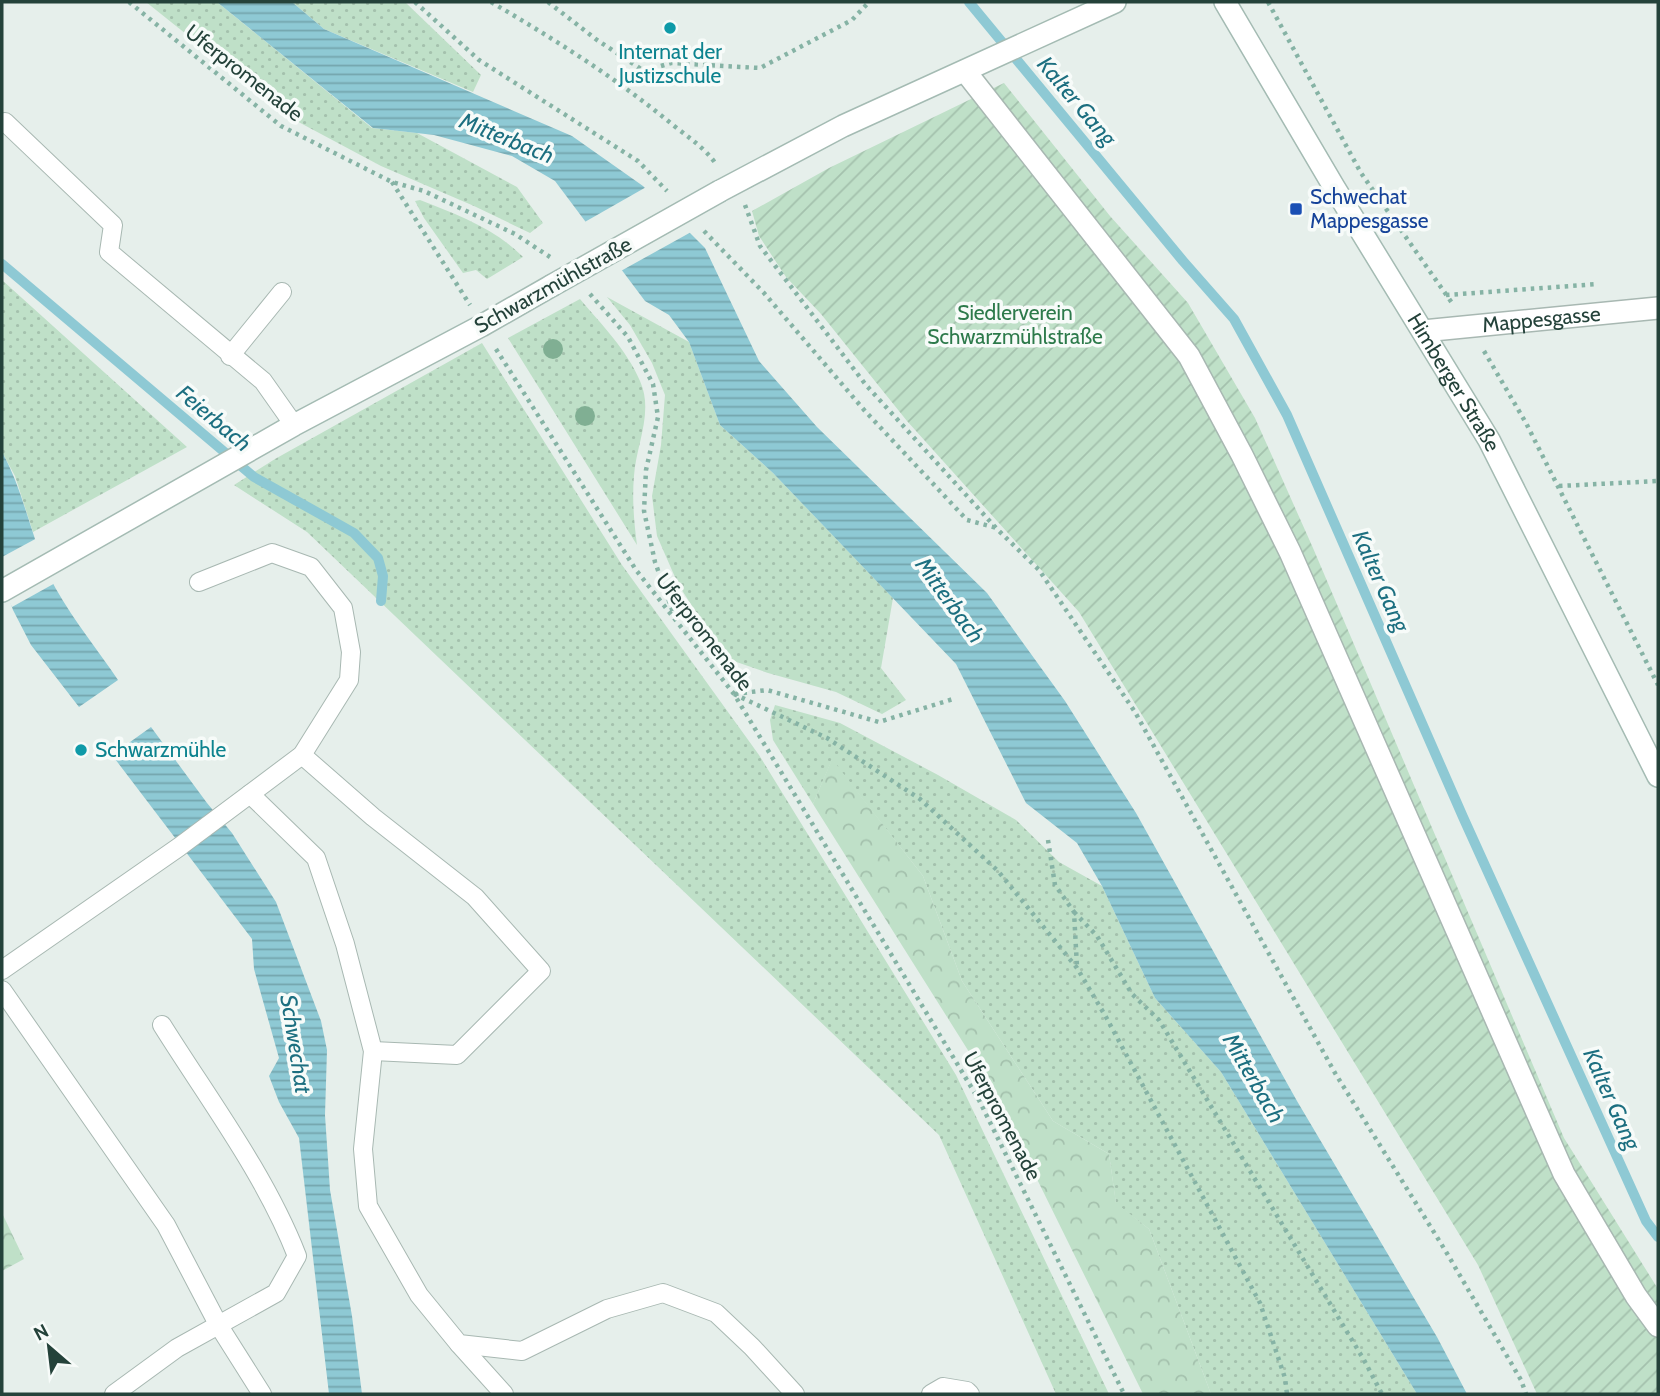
<svg xmlns="http://www.w3.org/2000/svg" width="1660" height="1396" viewBox="0 0 1660 1396" font-family="Cabin,sans-serif">
  <style>
    .grass { fill: url(#grass-dots) }
    .forest { fill: url(#forest-crowns) }
    .garden { fill: url(#garden-furrows) }
    .water { fill: url(#water-rules) }
    .pier { fill: #e6efeb }
    .lines { fill: none; stroke-linecap: round; stroke-linejoin: round }
    .stream { stroke: #8ec9d4; stroke-width: 10 }
    .lane-casing { stroke: #a8b8b2; stroke-width: 20 }
    .street-casing { stroke: #a8b8b2; stroke-width: 24 }
    .secondary-casing { stroke: #a4bbb3; stroke-width: 24 }
    .path { stroke: #86b3a5; stroke-width: 4.5; stroke-dasharray: 3.5 5; stroke-linecap: butt }
    .lane { stroke: #fff; stroke-width: 18 }
    .street { stroke: #fff; stroke-width: 21 }
    .secondary { stroke: #fff; stroke-width: 21 }
    .secondary-bridge-casing { stroke: #a4bbb3; stroke-width: 24; stroke-linecap: butt }
    .secondary-bridge { stroke: #fff; stroke-width: 21 }
    .tree { fill: #80af93 }
    .culture-dot { fill: #0f9aa8; stroke: #f7fbf9; stroke-width: 2.5 }
    .transit-dot { fill: #1a4fb4; stroke: #f7fbf9; stroke-width: 2.5 }
    .labels { text-anchor: middle; stroke-width: 7; stroke-linejoin: round; paint-order: stroke }
    .culture-label { font-size: 21px; fill: #0d838f; stroke: #f7fbf9 }
    .street-label { font-size: 21px; fill: #24423a; stroke: #f7fbf9 }
    .transit-label { font-size: 21px; fill: #164399; stroke: #f7fbf9; text-anchor: start }
    .park-label { font-size: 21px; fill: #2d7a4b; stroke: #f7fbf9 }
    .water-label { font-size: 23px; font-style: italic; fill: #1c6f80; stroke: #f7fbf9 }
  </style>
  <defs>
    <pattern id="grass-dots" width="8" height="8" patternUnits="userSpaceOnUse" patternTransform="scale(1.75)"><rect width="8" height="8" fill="#bfe0c8"/><path d="M2 2h.1M6 6h.1" fill="none" stroke="#a4c1ad" stroke-width="1.8" stroke-linecap="round"/></pattern>
    <pattern id="forest-crowns" width="20" height="18" patternUnits="userSpaceOnUse" patternTransform="scale(1.75)"><rect width="20" height="18" fill="#bfe0c8"/><path d="M2 6a3 3 0 1 1 6 0M12 15a3 3 0 1 1 6 0" fill="none" stroke="#a4c1ad"/></pattern>
    <pattern id="garden-furrows" width="10" height="10" patternUnits="userSpaceOnUse" patternTransform="scale(1.75)"><rect width="10" height="10" fill="#bfe0c8"/><path d="M-1 1l2-2M0 10L10 0M9 11l2-2" fill="none" stroke="#a4c1ad"/></pattern>
    <pattern id="water-rules" width="6" height="5" patternUnits="userSpaceOnUse" patternTransform="scale(1.75)"><rect width="6" height="5" fill="#8ec9d4"/><path d="M0 2.5h6" fill="none" stroke="#74a5ad"/></pattern>
  </defs>
  <rect width="100%" height="100%" fill="#e6efeb"/>
  <g class="grass">
    <path d="M146,2H217L372,128L417,133L517,187L543,223L530,233L474,206L381,166L291,118Z"/>
    <path d="M292,2H405L481,75L473,92L324,29Z"/>
    <path d="M420,200C456,214 496,229 523,257L487,279L476,270L463,273L424,218L415,201Z"/>
    <path d="M2,280L187,447L33,532L15,476L2,452Z"/>
    <path d="M607,297L689,342L720,425L773,473L893,598L881,668L906,700L882,714L836,692L768,673L725,658L678,584L657,536L652,496L661,445L665,395L652,363L630,325Z"/>
    <path d="M580,299C601,324 627,350 640,381C654,412 636,445 634,476C632,499 634,522 637,545L508,338Z"/>
    <path d="M482,343L622,565L759,755L956,1075L1109,1394H1056L939,1135L307,532L234,485L275,459Z"/>
    <path d="M775,705L840,723L938,775L1016,820L1059,862L1102,886L1155,998L1221,1072L1417,1394H1211L1149,1229L1116,1204L1109,1154L1053,1121L962,981L923,876L832,760L813,804L773,740L770,720Z"/>
  </g>
  <g class="forest">
    <path d="M832,759L923,876L962,981L1053,1121L1109,1154L1116,1203L1149,1229L1211,1394H1143L993,1090L813,804Z"/>
    <path d="M2,1213L24,1259L2,1271Z"/>
  </g>
  <path class="garden" d="M1004,83L1110,216L1188,303L1255,418L1313,548L1564,1138L1658,1289V1394H1537L1478,1265L1079,612L907,421L821,314L786,277L759,236L752,211L829,168Z"/>
  <g class="water">
    <path d="M217,2H292L324,29L572,136L643,186L705,248L759,361L817,427L987,593L1065,701L1136,813L1297,1101L1437,1337L1467,1394H1417L1221,1072L1155,998L1102,886L1077,843L1026,803L956,664L773,473L720,425L689,342L669,315L645,301L555,181L512,156L434,135L373,128Z"/>
    <path d="M2,452C26,495 32,546 56,589C74,621 98,650 118,680L79,707L31,645L13,610L2,579Z"/>
    <path d="M151,727L207,803L232,833L276,902L321,1021L327,1050L325,1115L330,1190L352,1316L362,1394H329L299,1138L279,1102L269,1076L279,1058L254,969L252,939L112,755Z"/>
  </g>
  <g class="pier">
    <path d="M648,186L693,231L619,272L583,223Z"/>
    <path d="M39,537L57,582L12,607L2,588V557Z"/>
  </g>
  <g class="lines">
    <g class="stream">
      <path d="M969,2L1183,261L1234,319L1287,415L1463,817L1646,1221L1658,1237"/>
      <path d="M2,264L254,477L354,533L378,558L383,576L381,601"/>
    </g>
    <g class="lane-casing">
      <g id="lane">
        <path d="M5,122L113,225L109,252L263,381L294,425"/>
        <path d="M230,356L282,292"/>
        <path d="M302,755L373,817L475,897L541,971L457,1055L373,1051"/>
        <path d="M250,794L316,858L345,944L373,1051L363,1149L368,1206L419,1295L459,1344L522,1351L607,1309L663,1293L716,1313L752,1347L795,1394"/>
        <path d="M2,970L179,847L302,755L349,680L351,652L343,608L311,567L272,553L199,582"/>
        <path d="M2,990L166,1225L219,1326L262,1394"/>
        <path d="M459,1344L504,1394"/>
        <path d="M114,1394L177,1348L276,1293L297,1256C265,1174 209,1100 162,1025"/>
        <path d="M931,1394L943,1387L967,1391L970,1394"/>
      </g>
    </g>
    <g class="street-casing">
      <g id="street">
        <path d="M965,71L1189,356L1242,455L1290,552L1564,1174L1636,1296L1658,1326"/>
        <path id="s1" d="M1423,331L1658,308"/>
      </g>
    </g>
    <g class="secondary-casing">
      <g id="secondary">
        <path id="s2" d="M1225,2L1334,187L1489,440L1658,776"/>
        <path d="M720,191L843,126L1115,2"/>
        <path d="M2,591L294,425L481,326L551,286"/>
      </g>
    </g>
    <g class="path">
      <path d="M129,2L281,126L392,182L424,191L515,234L550,257"/>
      <path d="M415,2L479,60L638,161L667,191"/>
      <path d="M491,2C554,39 616,78 673,125C689,138 704,147 716,164"/>
      <path d="M548,2L597,40L644,71L671,63L760,68L852,20L869,2"/>
      <path d="M1268,2L1361,173L1452,303"/>
      <path d="M392,182L470,305"/>
      <path d="M745,205L760,246L866,385L997,529L1039,570L1135,712L1335,1073L1445,1250L1521,1380L1526,1394"/>
      <path d="M704,231L764,293L865,411L967,520L997,528"/>
      <path d="M590,294L628,337L653,384L658,417L646,470L644,511L655,562L674,615"/>
      <path d="M1446,295L1598,284"/>
      <path d="M496,349L636,570L734,694L979,1100L1124,1394"/>
      <path d="M1484,351L1526,423L1658,685"/>
      <path d="M1559,486L1658,481"/>
      <path d="M734,694L827,738L920,799L998,871L1077,968L1106,1017L1260,1303L1285,1378L1287,1394"/>
      <path d="M735,694L767,690L879,722L953,699"/>
      <path d="M1048,840L1055,885L1074,912L1077,967"/>
      <path d="M1074,912L1097,936L1132,994L1159,1020L1364,1360L1382,1394"/>
    </g>
    <use href="#lane" class="lane"/>
    <use href="#street" class="street"/>
    <use href="#secondary" class="secondary"/>
    <g class="secondary-bridge-casing">
      <path id="secondary-bridge" d="M551,286L720,191"/>
    </g>
    <use href="#secondary-bridge" class="secondary-bridge"/>
  </g>
  <g class="tree">
    <circle cx="553" cy="349" r="10"/>
    <circle cx="585" cy="416" r="10"/>
  </g>
  <g class="culture-dot">
    <circle cx="670" cy="28" r="7"/>
    <circle cx="81" cy="750" r="7"/>
  </g>
  <rect class="transit-dot" x="1289" y="202" width="14" height="14" rx="3.5"/>
  <g class="labels">
    <g class="culture-label">
      <text x="670" y="59">Internat der<tspan x="670" dy="24">Justizschule</tspan></text>
      <text x="95" y="757" text-anchor="start">Schwarzmühle</text>
    </g>
    <g class="street-label">
      <text transform="translate(244 73) rotate(38)" y="7">Uferpromenade</text>
      <text transform="translate(553 285) rotate(-29)" y="7">Schwarzmühlstraße</text>
      <text dy="7" stroke="none"><textPath href="#s1" startOffset="119">Mappesgasse</textPath></text>
      <text dy="7" stroke="none"><textPath href="#s2" startOffset="444">Himberger Straße</textPath></text>
      <text transform="translate(704 632) rotate(52)" y="7">Uferpromenade</text>
      <text transform="translate(1002 1116) rotate(62)" y="7">Uferpromenade</text>
    </g>
    <g class="transit-label">
      <text x="1310" y="204">Schwechat<tspan x="1310" dy="24">Mappesgasse</tspan></text>
    </g>
    <g class="park-label">
      <text x="1015" y="320">Siedlerverein<tspan x="1015" dy="24">Schwarzmühlstraße</tspan></text>
    </g>
    <g class="water-label">
      <text transform="translate(1077 101) rotate(50)" y="8">Kalter Gang</text>
      <text transform="translate(507 138) rotate(22)" y="8">Mitterbach</text>
      <text transform="translate(214 418) rotate(40)" y="8">Feierbach</text>
      <text transform="translate(1381 581) rotate(66)" y="8">Kalter Gang</text>
      <text transform="translate(950 600) rotate(54)" y="8">Mitterbach</text>
      <text transform="translate(296 1044) rotate(81)" y="8">Schwechat</text>
      <text transform="translate(1254 1078) rotate(60)" y="8">Mitterbach</text>
      <text transform="translate(1612 1099) rotate(66)" y="8">Kalter Gang</text>
    </g>
  </g>
  <rect width="1660" height="1396" fill="none" stroke="#24423a" stroke-width="7"/>
  <g transform="translate(49 1347) rotate(332)" stroke="#f7fbf9" stroke-width="5" paint-order="stroke">
  <path d="M0-5L12 26L0 18L-12 26Z" fill="#24423a"/>
  <text y="-10" font-size="19" font-weight="bold" text-anchor="middle" fill="#24423a">N</text>
  </g>
</svg>
